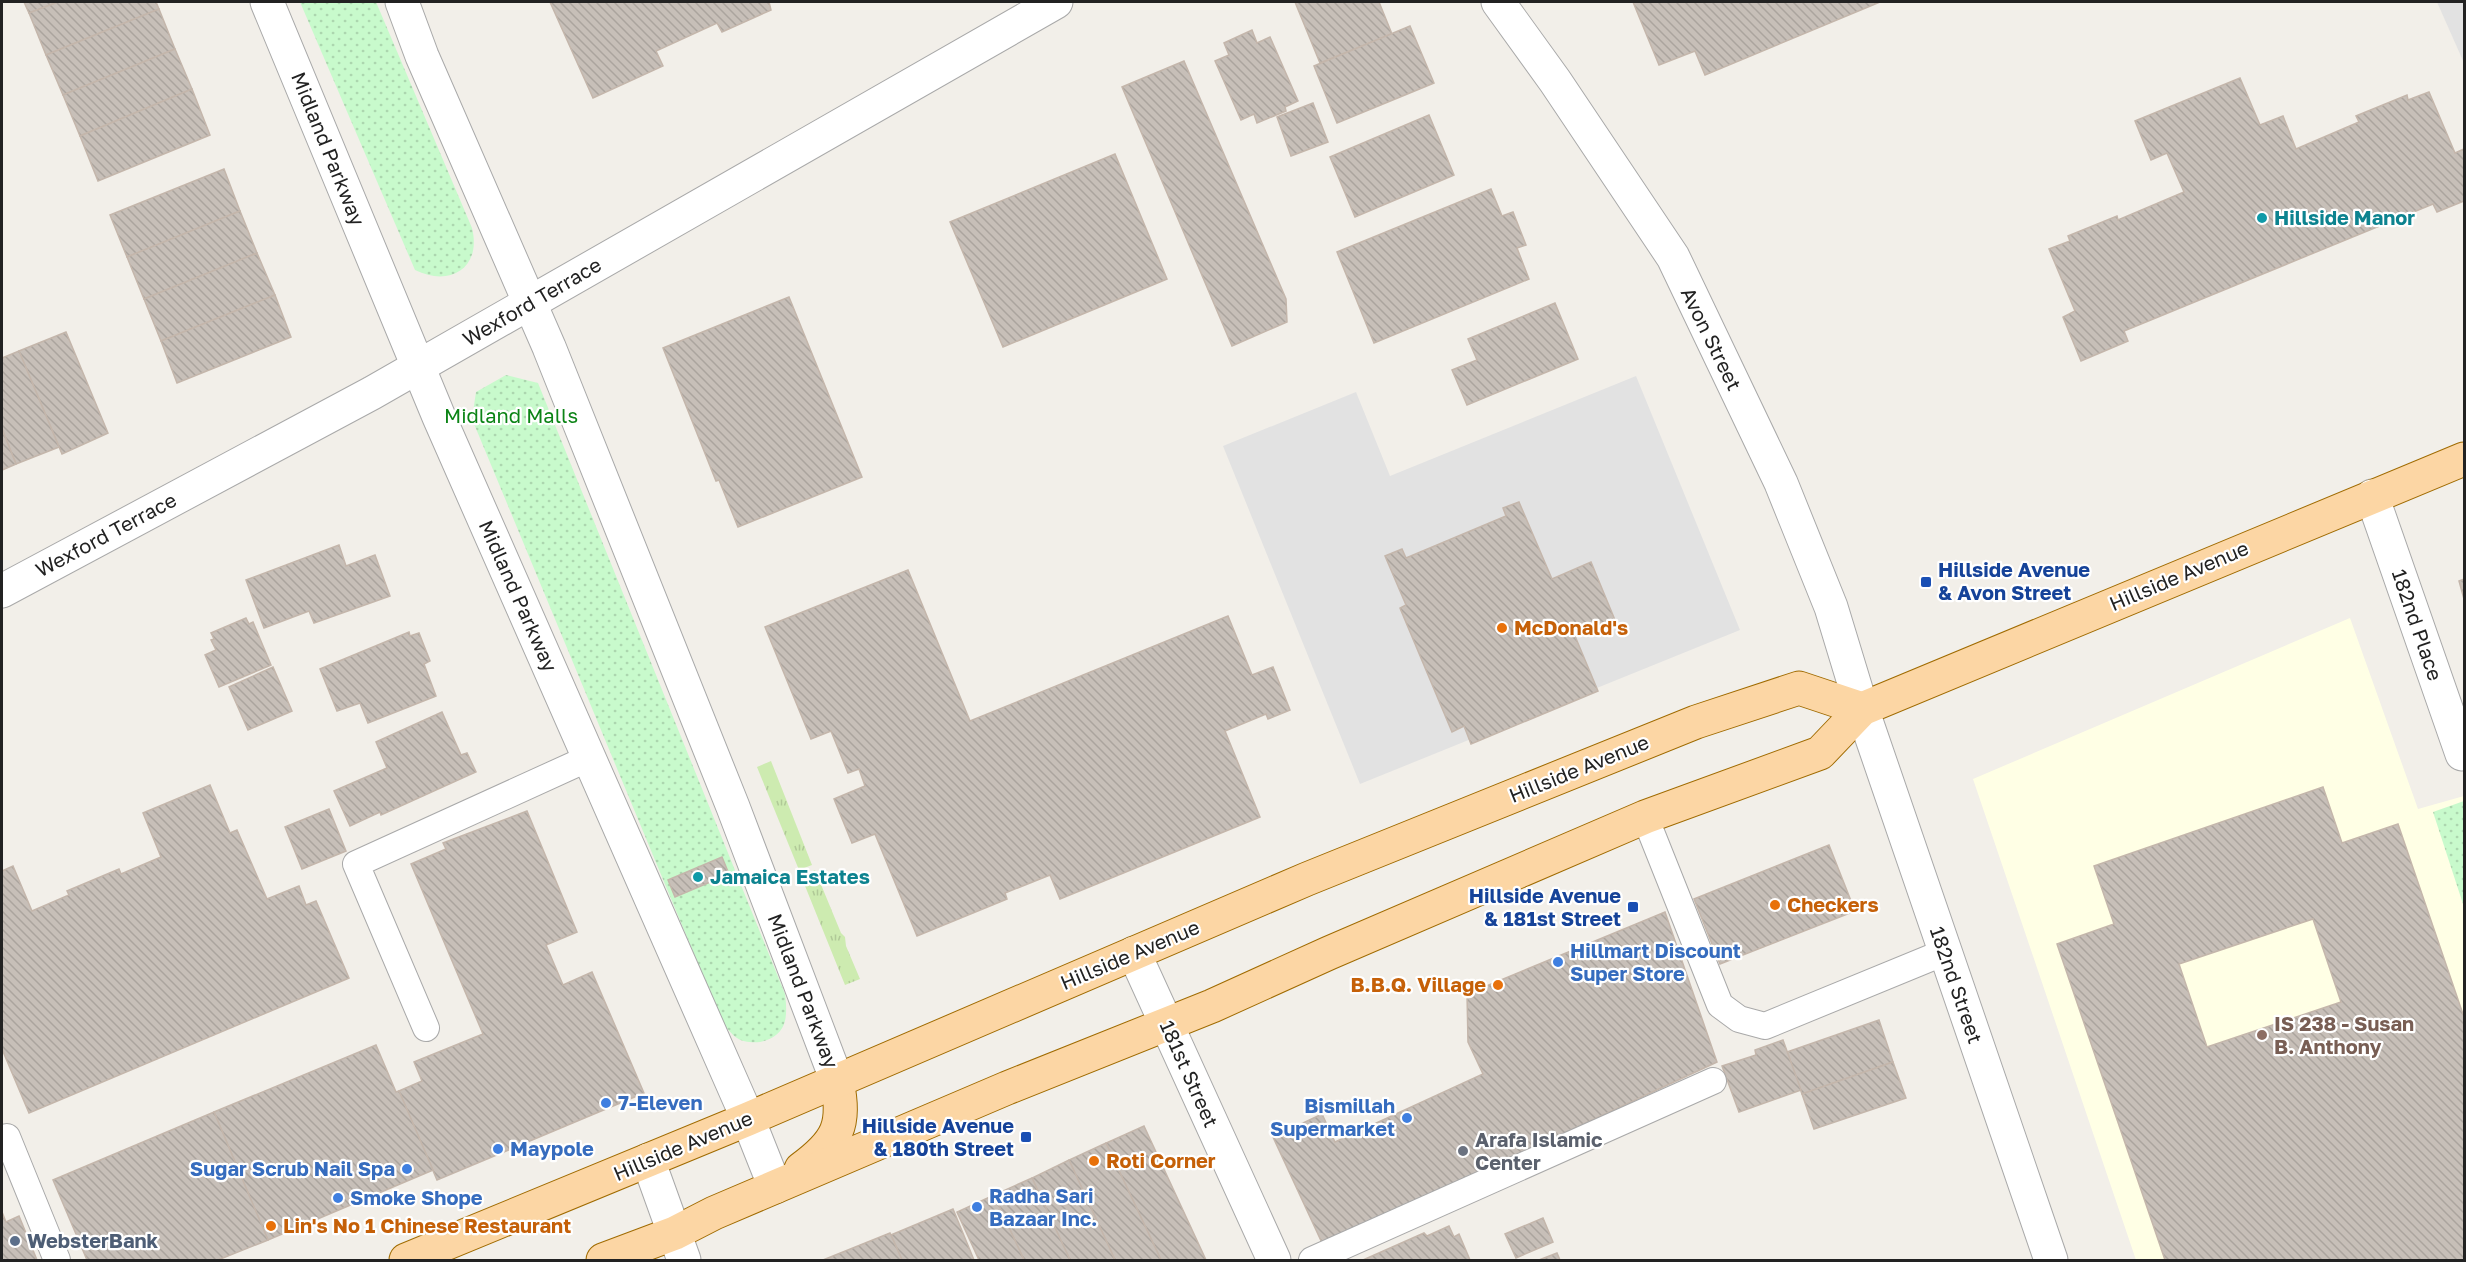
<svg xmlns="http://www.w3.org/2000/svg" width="2466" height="1262" viewBox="0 0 2466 1262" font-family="'Golos Text',sans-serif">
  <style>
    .education { fill: #ffffe5 }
    .grass { fill: url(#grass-tufts) }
    .park { fill: url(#park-dots) }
    .parking { fill: #e2e2e2 }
    .building { fill: url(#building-back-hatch); stroke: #c4b6ab; stroke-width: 1.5; fill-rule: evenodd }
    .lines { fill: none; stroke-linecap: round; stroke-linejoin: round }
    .lane-casing { stroke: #a9a9a9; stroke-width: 28 }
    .street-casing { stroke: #a9a9a9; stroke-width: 35 }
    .primary-casing { stroke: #a06b00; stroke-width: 35 }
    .lane { stroke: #fff; stroke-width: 26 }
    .street { stroke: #fff; stroke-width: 33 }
    .primary { stroke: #fcd6a4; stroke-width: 33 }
    .culture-dot { fill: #0f9aa8; stroke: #fff; stroke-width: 2 }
    .transit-dot { fill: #1a4fb4; stroke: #fff; stroke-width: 2 }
    .food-dot { fill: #e8710a; stroke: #fff; stroke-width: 2 }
    .shop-dot { fill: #3f7fe0; stroke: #fff; stroke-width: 2 }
    .education-dot { fill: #8d6e63; stroke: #fff; stroke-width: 2 }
    .worship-dot { fill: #6b7280; stroke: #fff; stroke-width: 2 }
    .service-dot { fill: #5c6f8a; stroke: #fff; stroke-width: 2 }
    .labels { text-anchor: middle; stroke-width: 4.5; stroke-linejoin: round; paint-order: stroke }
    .street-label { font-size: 20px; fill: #222; stroke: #fff }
    .culture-label { font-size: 20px; font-weight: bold; fill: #0d838f; stroke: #fff; text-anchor: start }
    .park-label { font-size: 20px; fill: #0c8416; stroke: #fff }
    .transit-label { font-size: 20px; font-weight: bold; fill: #164399; stroke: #fff; text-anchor: end }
    .food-label { font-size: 20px; font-weight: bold; fill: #c56008; stroke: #fff; text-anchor: start }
    .shop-label { font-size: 20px; font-weight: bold; fill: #366cbe; stroke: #fff; text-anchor: start }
    .education-label { font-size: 20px; font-weight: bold; fill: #785e54; stroke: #fff; text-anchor: start }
    .worship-label { font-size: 20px; font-weight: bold; fill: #5b616d; stroke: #fff; text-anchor: start }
    .service-label { font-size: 20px; font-weight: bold; fill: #4e5e75; stroke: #fff; text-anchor: start }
  </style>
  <defs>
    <pattern id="grass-tufts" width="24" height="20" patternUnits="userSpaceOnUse" patternTransform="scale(1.5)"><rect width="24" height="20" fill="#cdebb0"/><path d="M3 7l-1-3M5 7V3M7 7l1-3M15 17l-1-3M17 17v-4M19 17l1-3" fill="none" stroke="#b0c997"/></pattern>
    <pattern id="park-dots" width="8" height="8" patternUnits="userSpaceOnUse" patternTransform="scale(1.5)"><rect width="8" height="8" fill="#c8facc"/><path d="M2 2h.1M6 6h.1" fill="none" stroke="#acd6af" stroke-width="1.8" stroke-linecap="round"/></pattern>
    <pattern id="building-back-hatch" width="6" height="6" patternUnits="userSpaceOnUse" patternTransform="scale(1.5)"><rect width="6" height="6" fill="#c7bfb8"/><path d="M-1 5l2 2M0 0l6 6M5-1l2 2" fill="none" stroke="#aba49e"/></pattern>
  </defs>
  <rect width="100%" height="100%" fill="#f2efe9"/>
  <path class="education" d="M2350,618L2418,809L2464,796V1260H2136L1973,779Z"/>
  <g class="grass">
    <path d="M771,761L812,865L799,870L757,767Z"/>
    <path d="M815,870L841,933L845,937L846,946L860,979L845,985L801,876Z"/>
  </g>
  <g class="park">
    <path d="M300,2H376L472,228C482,269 449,287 415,270Z"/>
    <path d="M506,375L538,383L785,994C788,1018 787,1036 760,1042C753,1043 742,1042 737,1038C732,1035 728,1029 723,1024L472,419L476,392Z"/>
    <path d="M2464,801V907L2433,812Z"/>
  </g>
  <g class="parking">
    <path d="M2437,2H2464V63Z"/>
    <path d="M1636,376L1740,630L1360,784L1223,446L1356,392L1390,476Z"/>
  </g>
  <g class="building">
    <path d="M24,2H58L29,13Z"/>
    <path d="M58,2H156L159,9L46,55L29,13Z"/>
    <path d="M550,2H769L771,10L722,32L717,23L656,51L663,66L593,98Z"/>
    <path d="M1295,2H1379L1392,34L1320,63Z"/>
    <path d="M1633,2H1880L1705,75L1695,51L1659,65Z"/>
    <path d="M159,9L175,49L63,95L46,55Z"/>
    <path d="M1410,26L1434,83L1337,123L1314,66Z"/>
    <path d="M1252,30L1257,43L1270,37L1298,101L1285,107L1286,111L1257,123L1254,114L1241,120L1215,61L1229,55L1224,43Z"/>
    <path d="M175,49L192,89L80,136L63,95Z"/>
    <path d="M1184,61L1286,299L1287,322L1232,346L1122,87Z"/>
    <path d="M2240,78L2260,125L2283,116L2296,149L2359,122L2356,116L2407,95L2408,100L2429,92L2455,153L2464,149V201L2437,212L2433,204L2124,331L2128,341L2081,361L2063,317L2075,311L2049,249L2070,241L2068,236L2117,216L2118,220L2184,192L2167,153L2151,160L2135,121Z"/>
    <path d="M192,89L210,135L98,181L80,136Z"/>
    <path d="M1313,103L1328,142L1291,156L1277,117Z"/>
    <path d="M1429,115L1454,175L1355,217L1330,157Z"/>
    <path d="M1115,154L1167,279L1003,347L950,222Z"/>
    <path d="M224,169L240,211L127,257L110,215Z"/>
    <path d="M1491,189L1502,216L1513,212L1526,245L1517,248L1529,279L1374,343L1337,252Z"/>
    <path d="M240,211L257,253L144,299L127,257Z"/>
    <path d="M257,253L275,295L161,341L144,299Z"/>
    <path d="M275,295L291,337L177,383L161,341Z"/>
    <path d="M789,297L862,477L738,527L719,480L716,481L663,348Z"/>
    <path d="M1555,303L1578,359L1467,405L1452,370L1477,360L1468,339Z"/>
    <path d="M66,332L108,433L62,454L19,351Z"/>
    <path d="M19,351L59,447L16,464L2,429V358Z"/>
    <path d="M2,429L16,464L2,470Z"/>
    <path d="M1519,502L1552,579L1591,562L1615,620L1575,636L1598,691L1471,744L1464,726L1452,732L1400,608L1406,605L1385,556L1402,549L1406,558L1506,516L1503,508Z"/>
    <path d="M339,545L346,566L375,555L390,596L314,623L309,611L264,628L246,580Z"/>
    <path d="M908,570L970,721L1228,616L1252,675L1273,667L1290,710L1268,719L1266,714L1225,731L1260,817L1060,899L1050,875L1005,893L1007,899L917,936L875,834L852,843L834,799L865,786L859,769L848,773L831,731L811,739L765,627Z"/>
    <path d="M2464,579V599L2459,581Z"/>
    <path d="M246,618L249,624L253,622L271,665L219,687L205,655L216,650L211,640L214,639L211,633Z"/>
    <path d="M409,632L410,636L419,633L430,661L424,664L436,696L368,723L360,703L337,711L320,669Z"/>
    <path d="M273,667L292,711L248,730L229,687Z"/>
    <path d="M442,712L461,755L467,753L476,772L381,815L380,812L350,826L334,791L387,768L376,742Z"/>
    <path d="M210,785L230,833L237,830L267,899L299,886L306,905L316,901L349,978L29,1113L2,1049V871L13,866L32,911L69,895L67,891L119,869L121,874L161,857L143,813Z"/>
    <path d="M2323,787L2342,843L2398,824L2464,1017V1260H2165L2057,944L2114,924L2094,866ZM2313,919L2341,1002L2207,1047L2179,964Z"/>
    <path d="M329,809L346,851L302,869L285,827Z"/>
    <path d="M527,811L577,932L546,945L563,985L592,972L644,1093L437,1180L399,1091L422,1081L414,1062L483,1034L411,864L446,849L443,843Z"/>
    <path d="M1829,845L1855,911L1720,964L1694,899Z"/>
    <path d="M722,857L729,874L675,897L668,880Z"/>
    <path d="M1665,912L1717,1062L1323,1245L1273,1137L1322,1114L1335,1142L1483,1074L1468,1042L1467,994Z"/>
    <path d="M1879,1020L1893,1062L1802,1094L1787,1052Z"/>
    <path d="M1783,1040L1801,1090L1739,1112L1722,1066L1756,1055L1755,1050Z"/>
    <path d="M376,1045L396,1092L399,1091L433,1170L268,1240L214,1112Z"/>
    <path d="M1893,1062L1906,1098L1814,1129L1802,1094Z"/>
    <path d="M214,1112L268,1240L218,1260H87L53,1180Z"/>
    <path d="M1144,1126L1206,1260H1161L1106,1143Z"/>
    <path d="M1106,1143L1161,1260H1115L1069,1160Z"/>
    <path d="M1069,1160L1115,1260H1070L1032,1178Z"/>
    <path d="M1032,1178L1070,1260H1024L994,1195Z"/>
    <path d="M994,1195L1024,1260H979L957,1212Z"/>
    <path d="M953,1209L974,1260H902L891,1235Z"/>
    <path d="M2,1212L6,1222L19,1216L37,1260H2Z"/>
    <path d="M1543,1218L1553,1242L1516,1258L1505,1234Z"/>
    <path d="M1449,1226L1454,1237L1459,1234L1470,1260H1363L1424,1233L1427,1236Z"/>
    <path d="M890,1233L902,1260H823Z"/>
    <path d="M1557,1253L1560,1260H1539Z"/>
  </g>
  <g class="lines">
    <g class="lane-casing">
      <g id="lane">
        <path d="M1645,817L1720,1005L1739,1019L1765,1026L1945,952"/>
        <path d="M426,1028L356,864L589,758"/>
        <path d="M2,1140L7,1137L57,1260"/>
        <path d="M1312,1260L1713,1081"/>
      </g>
    </g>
    <g class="street-casing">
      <g id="street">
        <path d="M267,2L439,417L748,1119L775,1187"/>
        <path d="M402,2L422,56L549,347L733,807L837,1081"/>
        <path d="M1498,2L1555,81L1673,257L1781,483L1831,607L1862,709L2051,1260"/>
        <path d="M2372,496L2462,754"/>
        <path d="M2,591L372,393L1056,2"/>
        <path d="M1134,953L1274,1260"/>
        <path d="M648,1160L684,1260"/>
      </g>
    </g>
    <g class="primary-casing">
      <g id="primary">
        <path d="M801,1169C838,1142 846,1125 837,1081"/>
        <path d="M406,1260L748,1119L1307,879L1696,722L1799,688L1862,709"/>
        <path d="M603,1260L675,1233L714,1213L1007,1088L1212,1006L1329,953L1645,817L1820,753L1862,709L2464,459"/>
      </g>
    </g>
    <use href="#lane" class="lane"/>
    <use href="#street" class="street"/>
    <use href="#primary" class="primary"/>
  </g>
  <g class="culture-dot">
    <circle cx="2262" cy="218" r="6"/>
    <circle cx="698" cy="877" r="6"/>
  </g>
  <g class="transit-dot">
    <rect x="1920" y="576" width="12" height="12" rx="3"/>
    <rect x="1627" y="901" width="12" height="12" rx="3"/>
    <rect x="1020" y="1131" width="12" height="12" rx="3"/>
  </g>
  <g class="food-dot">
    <circle cx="1502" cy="628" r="6"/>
    <circle cx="1775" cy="905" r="6"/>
    <circle cx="1498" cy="985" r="6"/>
    <circle cx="1094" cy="1161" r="6"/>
    <circle cx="271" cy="1226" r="6"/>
  </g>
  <g class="shop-dot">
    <circle cx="1558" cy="962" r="6"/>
    <circle cx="606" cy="1103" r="6"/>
    <circle cx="1407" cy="1118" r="6"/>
    <circle cx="498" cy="1149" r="6"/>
    <circle cx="407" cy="1169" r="6"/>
    <circle cx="338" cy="1198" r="6"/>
    <circle cx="977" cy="1207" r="6"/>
  </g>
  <circle class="education-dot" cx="2262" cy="1035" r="6"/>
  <circle class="worship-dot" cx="1463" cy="1151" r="6"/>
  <circle class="service-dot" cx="15" cy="1241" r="6"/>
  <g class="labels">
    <g class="street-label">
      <text transform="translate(328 149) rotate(68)" y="7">Midland Parkway</text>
      <text transform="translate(532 302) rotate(-30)" y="7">Wexford Terrace</text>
      <text transform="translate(1711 339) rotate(64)" y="7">Avon Street</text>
      <text transform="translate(106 535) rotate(-28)" y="7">Wexford Terrace</text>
      <text transform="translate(2179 576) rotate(-23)" y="7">Hillside Avenue</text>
      <text transform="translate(518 596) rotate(66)" y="7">Midland Parkway</text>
      <text transform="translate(2417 625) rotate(71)" y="7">182nd Place</text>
      <text transform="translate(1579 769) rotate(-22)" y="7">Hillside Avenue</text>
      <text transform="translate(1130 955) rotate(-23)" y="7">Hillside Avenue</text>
      <text transform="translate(1956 985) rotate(71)" y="7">182nd Street</text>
      <text transform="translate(803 991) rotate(69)" y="7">Midland Parkway</text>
      <text transform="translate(1189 1074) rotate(66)" y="7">181st Street</text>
      <text transform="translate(683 1146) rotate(-23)" y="7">Hillside Avenue</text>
    </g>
    <g class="culture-label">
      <text x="2274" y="225">Hillside Manor</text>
      <text x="710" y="884">Jamaica Estates</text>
    </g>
    <g class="park-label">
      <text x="511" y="423">Midland Malls</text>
    </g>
    <g class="transit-label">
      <text x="1938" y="577" text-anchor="start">Hillside Avenue<tspan x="1938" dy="23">&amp; Avon Street</tspan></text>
      <text x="1621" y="903">Hillside Avenue<tspan x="1621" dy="23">&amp; 181st Street</tspan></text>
      <text x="1014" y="1133">Hillside Avenue<tspan x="1014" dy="23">&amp; 180th Street</tspan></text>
    </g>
    <g class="food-label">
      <text x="1514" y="635">McDonald's</text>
      <text x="1787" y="912">Checkers</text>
      <text x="1486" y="992" text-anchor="end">B.B.Q. Village</text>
      <text x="1106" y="1168">Roti Corner</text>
      <text x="283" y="1233">Lin's No 1 Chinese Restaurant</text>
    </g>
    <g class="shop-label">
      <text x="1570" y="958">Hillmart Discount<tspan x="1570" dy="23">Super Store</tspan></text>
      <text x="618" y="1110">7-Eleven</text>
      <text x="1395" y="1113" text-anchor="end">Bismillah<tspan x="1395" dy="23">Supermarket</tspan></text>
      <text x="510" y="1156">Maypole</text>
      <text x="395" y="1176" text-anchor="end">Sugar Scrub Nail Spa</text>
      <text x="989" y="1203">Radha Sari<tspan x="989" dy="23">Bazaar Inc.</tspan></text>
      <text x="350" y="1205">Smoke Shope</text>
    </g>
    <g class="education-label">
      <text x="2274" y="1031">IS 238 - Susan<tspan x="2274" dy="23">B. Anthony</tspan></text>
    </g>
    <g class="worship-label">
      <text x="1475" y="1147">Arafa Islamic<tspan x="1475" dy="23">Center</tspan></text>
    </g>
    <g class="service-label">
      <text x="27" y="1248">WebsterBank</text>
    </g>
  </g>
  <rect width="2466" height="1262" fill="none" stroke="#222222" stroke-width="6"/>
</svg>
